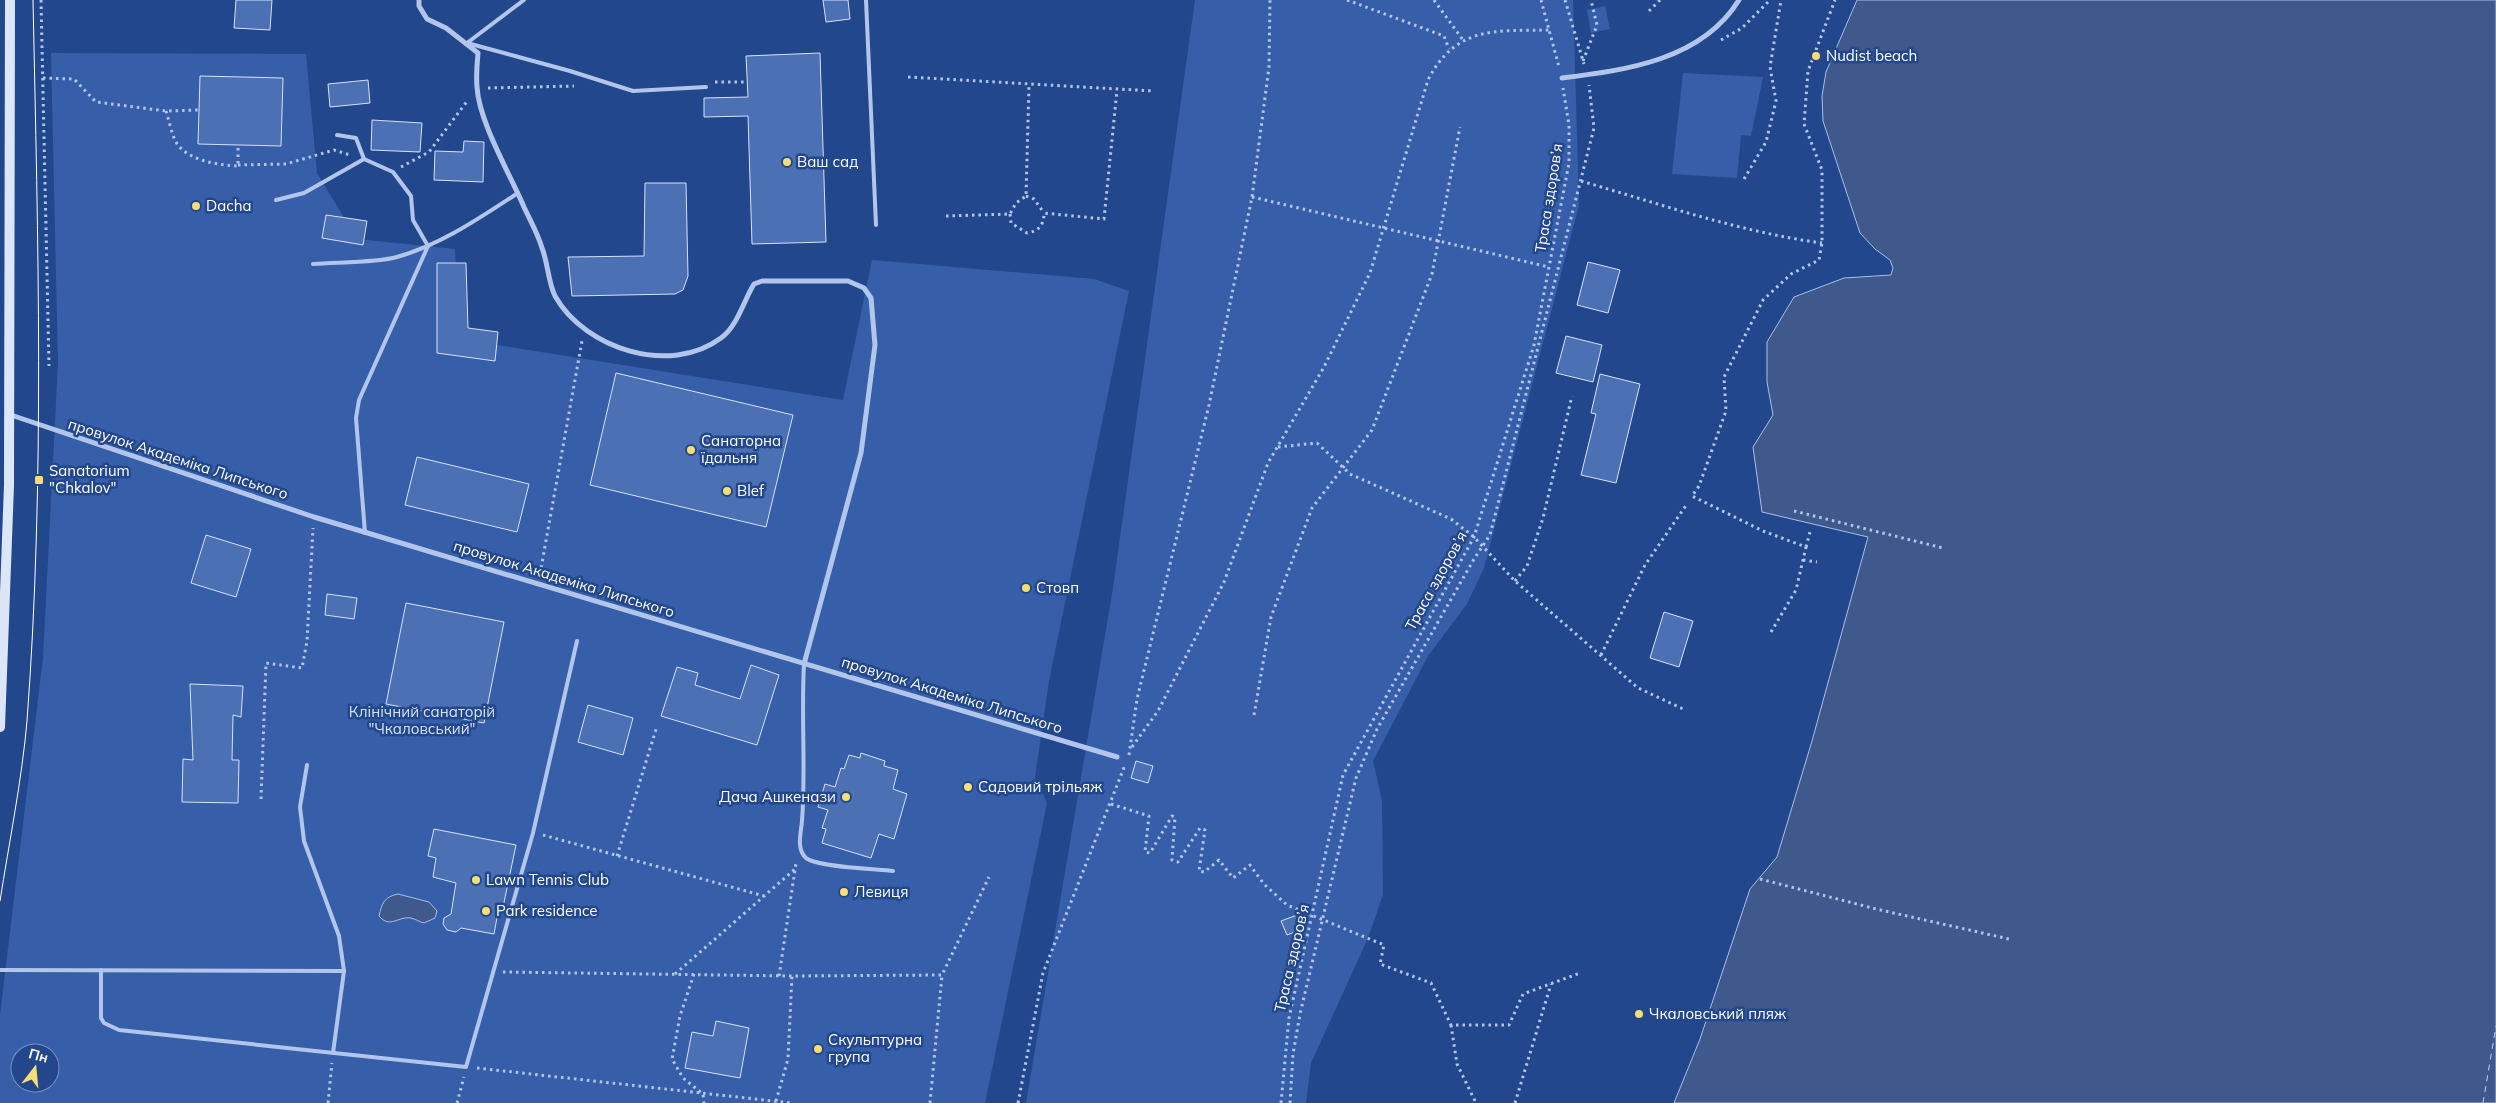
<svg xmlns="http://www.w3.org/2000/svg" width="2496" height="1103" viewBox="0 0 2496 1103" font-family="Mulish,sans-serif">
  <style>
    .green { fill: #375fa9; fill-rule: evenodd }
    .water { fill: #40598c; stroke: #a6bfec }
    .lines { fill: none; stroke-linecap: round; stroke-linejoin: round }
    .ferry { stroke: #bdd0f2; stroke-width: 1; stroke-dasharray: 6 5; stroke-linecap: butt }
    .building { fill: #4b70b3; stroke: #d6e2f8 }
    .path { stroke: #b2c6eb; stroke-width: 3; stroke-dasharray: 2.5 4; stroke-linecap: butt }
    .lane { stroke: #b2c6eb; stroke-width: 4 }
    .street { stroke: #b2c6eb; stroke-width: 5 }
    .secondary { stroke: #dde6f9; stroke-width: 10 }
    .tram { stroke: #fff; stroke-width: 1 }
    .poi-dot { fill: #f6dd74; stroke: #23478c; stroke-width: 2 }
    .labels { text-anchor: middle; stroke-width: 5; stroke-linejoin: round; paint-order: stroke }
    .poi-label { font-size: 15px; fill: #fff; stroke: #23478c; text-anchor: start }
    .street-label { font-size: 15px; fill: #fff; stroke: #23478c }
    .park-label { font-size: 15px; fill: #d6e2f8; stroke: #23478c }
  </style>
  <rect width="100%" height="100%" fill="#23478c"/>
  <g class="green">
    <path d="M1195,0H1573L1579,205L1484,568L1467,604L1428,656L1373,761L1382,800L1383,895L1368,938L1311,1063L1306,1103H1026L1113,588Z"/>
    <path d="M1605,6L1610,29L1591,33L1587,10Z"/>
    <path d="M51,53L306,54L317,173L357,239L455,249L459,339L843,400L872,260L1094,279L1129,291L1049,681L1035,777L1047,803L985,1103H0V1015L43,658L58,363ZM20,1053H50V1083H20Z"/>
    <path d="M1683,73L1763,77L1751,136L1741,135L1737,178L1672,174Z"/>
  </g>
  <g class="water">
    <path d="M1857,0H2496V1103H1674L1700,1039L1750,889L1777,857L1812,741L1868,537L1762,512L1753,447L1773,415L1767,382V342L1794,297L1844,278L1891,275L1893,268L1890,260L1875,249L1860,233L1823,121L1822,96L1826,72Z"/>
    <path d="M398,894L429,902L437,911L435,918L424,923C420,922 415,919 411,918C398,916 390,929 379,916C382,903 384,897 398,894Z"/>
  </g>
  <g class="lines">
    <path class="ferry" d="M2483,1103L2496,1026"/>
  </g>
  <g class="building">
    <path d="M236,0H272L270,30L234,28Z"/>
    <path d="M823,0H848L850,19L826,22Z"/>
    <path d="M820,53L826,242L752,244L748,116L704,117V98L748,97L746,56Z"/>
    <path d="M200,76L283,78L281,146L198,144Z"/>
    <path d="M368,80L370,103L330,107L328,84Z"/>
    <path d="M372,120L422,123L420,152L371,150Z"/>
    <path d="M464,141L484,142L483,182L434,180L435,151L463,152Z"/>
    <path d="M645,183H686L688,276L683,290L675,294L572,296L568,257L644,256Z"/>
    <path d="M326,215L367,221L363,245L322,238Z"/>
    <path d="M1588,262L1620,270L1608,313L1577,305Z"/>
    <path d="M437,263H466L468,328L498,332L495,361L437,353Z"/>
    <path d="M1566,336L1602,345L1593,382L1556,373Z"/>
    <path d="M616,373L793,415L766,527L590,485Z"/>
    <path d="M1600,374L1640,384L1616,483L1581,475L1596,414L1591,413Z"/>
    <path d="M417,457L529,484L517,532L405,505Z"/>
    <path d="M206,535L251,549L236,597L191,583Z"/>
    <path d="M327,594L357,598L354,619L325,615Z"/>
    <path d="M406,603L504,622L484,723L386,704Z"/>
    <path d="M1664,612L1693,621L1679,667L1650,658Z"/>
    <path d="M751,665L779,675L757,745L661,716L677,667L698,673L695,685L740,699Z"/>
    <path d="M190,684L243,686L241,717L233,715L232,760H239L238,803L182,802L183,759L193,760Z"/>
    <path d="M588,705L633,718L623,755L578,742Z"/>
    <path d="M861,753L885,761L884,766L898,770L893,789L907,794L894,839L879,834L871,858L822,843L826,829L822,828L828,810L818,807L825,784L835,787L841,768L844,769L849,755L860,758Z"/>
    <path d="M1136,761L1153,766L1148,783L1131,778Z"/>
    <path d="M434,829L516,845L502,912H498L494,934L461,928L456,932L447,930L443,924L444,918L451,914L456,883L433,877L436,858L428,856Z"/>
    <path d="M1297,915L1303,929L1287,935L1281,921Z"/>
    <path d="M716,1021L749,1028L740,1078L685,1068L692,1032L713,1036Z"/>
  </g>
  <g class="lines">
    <g class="path">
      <path d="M41,0L49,366"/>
      <path d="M1347,0L1444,36L1449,49"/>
      <path d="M1434,0L1463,40"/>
      <path d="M1541,0L1559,67"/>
      <path d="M1565,0L1584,64"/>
      <path d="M1649,11L1660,0"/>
      <path d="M1721,40L1742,28L1770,0"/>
      <path d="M1583,61L1597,25L1591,0"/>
      <path d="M908,77L1153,91"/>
      <path d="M43,78L74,79L96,102L166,111L199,110"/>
      <path d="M715,82H747"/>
      <path d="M488,88L574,86"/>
      <path d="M166,111C169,120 171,131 175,140C185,161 219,165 238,166V145"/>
      <path d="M238,165L286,164L334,150L350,155"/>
      <path d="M401,167L429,152L468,100"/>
      <path d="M1744,179L1766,142L1776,101L1770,67L1781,0"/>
      <path d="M1581,181C1660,204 1740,232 1822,243"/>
      <path d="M1026,196L1034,199L1044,213"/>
      <path d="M1252,197L1549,267"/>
      <path d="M1010,214L1011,223L1027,233C1039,231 1044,225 1044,213L1104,219L1117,90"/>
      <path d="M946,216L1010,214L1016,203L1026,196L1029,85"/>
      <path d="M1278,447L1317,443L1350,474L1451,519L1474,537L1515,581L1638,688L1683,709"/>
      <path d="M1794,511L1943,548"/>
      <path d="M1806,547L1810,532"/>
      <path d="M1803,560L1817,562"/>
      <path d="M540,574L582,341"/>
      <path d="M1515,581L1527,566L1543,518L1572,396"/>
      <path d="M1771,632L1796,590L1806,547L1763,531L1692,496L1699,486L1726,411L1724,377L1763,300L1791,274L1819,260L1822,243V170L1804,124L1808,71L1835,0"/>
      <path d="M1601,655L1645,565L1687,504"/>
      <path d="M1254,715L1271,617L1312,508L1372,430L1432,274L1460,127"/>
      <path d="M1132,747L1158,711L1224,582L1268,463L1324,367L1370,273L1428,80C1456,25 1497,31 1551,30"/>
      <path d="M1129,755L1137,699L1209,405L1252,197L1269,67L1270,0"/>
      <path d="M261,799L266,663L302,668L307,641L313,528"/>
      <path d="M1111,804L1149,816L1145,852L1150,853L1172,816L1175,817L1172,860L1178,862L1200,828L1205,830L1199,871L1204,872L1219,860L1233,878L1250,865L1264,884"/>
      <path d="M543,835L764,896"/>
      <path d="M617,856L657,726"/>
      <path d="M1760,879L1876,909L2009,939"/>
      <path d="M1265,885L1287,905L1384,945L1380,964L1431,983L1451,1025H1509L1523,994L1580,973"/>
      <path d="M503,972L792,976L942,975L989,877"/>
      <path d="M675,974L795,869"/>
      <path d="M694,974L680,1016L672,1059L683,1078L703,1094L704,1103"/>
      <path d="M779,976L796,863"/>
      <path d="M1451,1025L1457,1064L1476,1103"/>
      <path d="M477,1068L791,1103"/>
      <path d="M776,1101L788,1059L792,976"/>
      <path d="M328,1103L332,1063"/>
      <path d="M457,1103L464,1077"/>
      <path d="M930,1103L942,975"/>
      <path d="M1018,1103L1043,973L1125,765"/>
      <path d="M1281,1103L1289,1018L1343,775L1474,537L1534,345L1569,163V125L1563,88"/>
      <path d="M1290,1103L1293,1054L1300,1014L1356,778L1377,729L1474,559L1490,535L1594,128L1589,85"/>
      <path d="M1515,1103L1551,984"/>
    </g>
    <g class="lane">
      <path d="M866,0L876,225"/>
      <path d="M467,43L570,71L633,91L706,87"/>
      <path d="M467,43L524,0"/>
      <path d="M337,135L356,138L364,159L393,172L411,196L413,220L428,246L359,400L356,418L365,533"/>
      <path d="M276,200L304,193L364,159"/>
      <path d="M313,264C336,262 376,263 397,257C441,245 481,217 518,193"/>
      <path d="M804,664C801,717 806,769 802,821C801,833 796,849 806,858C816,867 876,869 893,871"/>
      <path d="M307,765L300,807L304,841L339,936L344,971L333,1053"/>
      <path d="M0,970L344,971"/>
      <path d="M101,970V1018L104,1023L119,1030L466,1067L533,833L577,641"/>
    </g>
    <g class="street">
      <path d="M419,0V6L427,19L446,28L478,53C477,64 476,76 477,87C479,122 510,174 524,207C530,220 538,234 542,248C548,263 548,282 555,296C585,349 670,376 721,338C737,327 744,300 754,284L762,281H848L864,288L871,298L875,345L861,453L804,664"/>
      <path d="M1562,78C1627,70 1702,60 1739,0"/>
      <path d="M8,414L314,517L1117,757"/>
    </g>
    <path class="secondary" d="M0,727L9,485L10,0"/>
    <path class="tram" d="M0,901C9,843 22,779 27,721C45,481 38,241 33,0"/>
  </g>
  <g class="poi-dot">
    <circle cx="1816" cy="56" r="5"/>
    <circle cx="787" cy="162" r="5"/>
    <circle cx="196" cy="206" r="5"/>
    <circle cx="691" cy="450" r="5"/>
    <rect x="34" y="475" width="10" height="10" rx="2.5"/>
    <circle cx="727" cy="491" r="5"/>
    <circle cx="1026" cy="588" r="5"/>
    <circle cx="968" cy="787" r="5"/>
    <circle cx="846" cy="797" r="5"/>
    <circle cx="476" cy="880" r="5"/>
    <circle cx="844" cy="892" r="5"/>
    <circle cx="486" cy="911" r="5"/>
    <circle cx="1639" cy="1014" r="5"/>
    <circle cx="818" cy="1049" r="5"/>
  </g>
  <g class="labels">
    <g class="poi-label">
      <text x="1826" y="61">Nudist beach</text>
      <text x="797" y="167">Ваш сад</text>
      <text x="206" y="211">Dacha</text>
      <text x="701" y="446">Санаторна<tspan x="701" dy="17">їдальня</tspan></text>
      <text x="49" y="476">Sanatorium<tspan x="49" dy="17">"Chkalov"</tspan></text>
      <text x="737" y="496">Blef</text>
      <text x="1036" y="593">Стовп</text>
      <text x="978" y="792">Садовий трільяж</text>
      <text x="836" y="802" text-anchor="end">Дача Ашкенази</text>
      <text x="486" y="885">Lawn Tennis Club</text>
      <text x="854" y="897">Левиця</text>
      <text x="496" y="916">Park residence</text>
      <text x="1649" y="1019">Чкаловський пляж</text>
      <text x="828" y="1045">Скульптурна<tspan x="828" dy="17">група</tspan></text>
    </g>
    <g class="street-label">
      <text transform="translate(1549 198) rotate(-81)" y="5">Траса здоров’я</text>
      <text transform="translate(178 459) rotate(18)" y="5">провулок Академіка Липського</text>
      <text transform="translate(564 579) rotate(17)" y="5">провулок Академіка Липського</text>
      <text transform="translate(1436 581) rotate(-61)" y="5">Траса здоров’я</text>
      <text transform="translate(952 695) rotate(17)" y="5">провулок Академіка Липського</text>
      <text transform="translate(1292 958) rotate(-77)" y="5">Траса здоров’я</text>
    </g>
    <g class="park-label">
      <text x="422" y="717">Клінічний санаторій<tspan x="422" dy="17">"Чкаловський"</tspan></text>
    </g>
  </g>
  <g transform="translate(35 1068) rotate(16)"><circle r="24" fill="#23478c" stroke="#7b91ba"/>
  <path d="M0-4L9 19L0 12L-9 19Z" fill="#f6dd74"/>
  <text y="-8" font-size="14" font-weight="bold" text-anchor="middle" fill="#ffffff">Пн</text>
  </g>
</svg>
